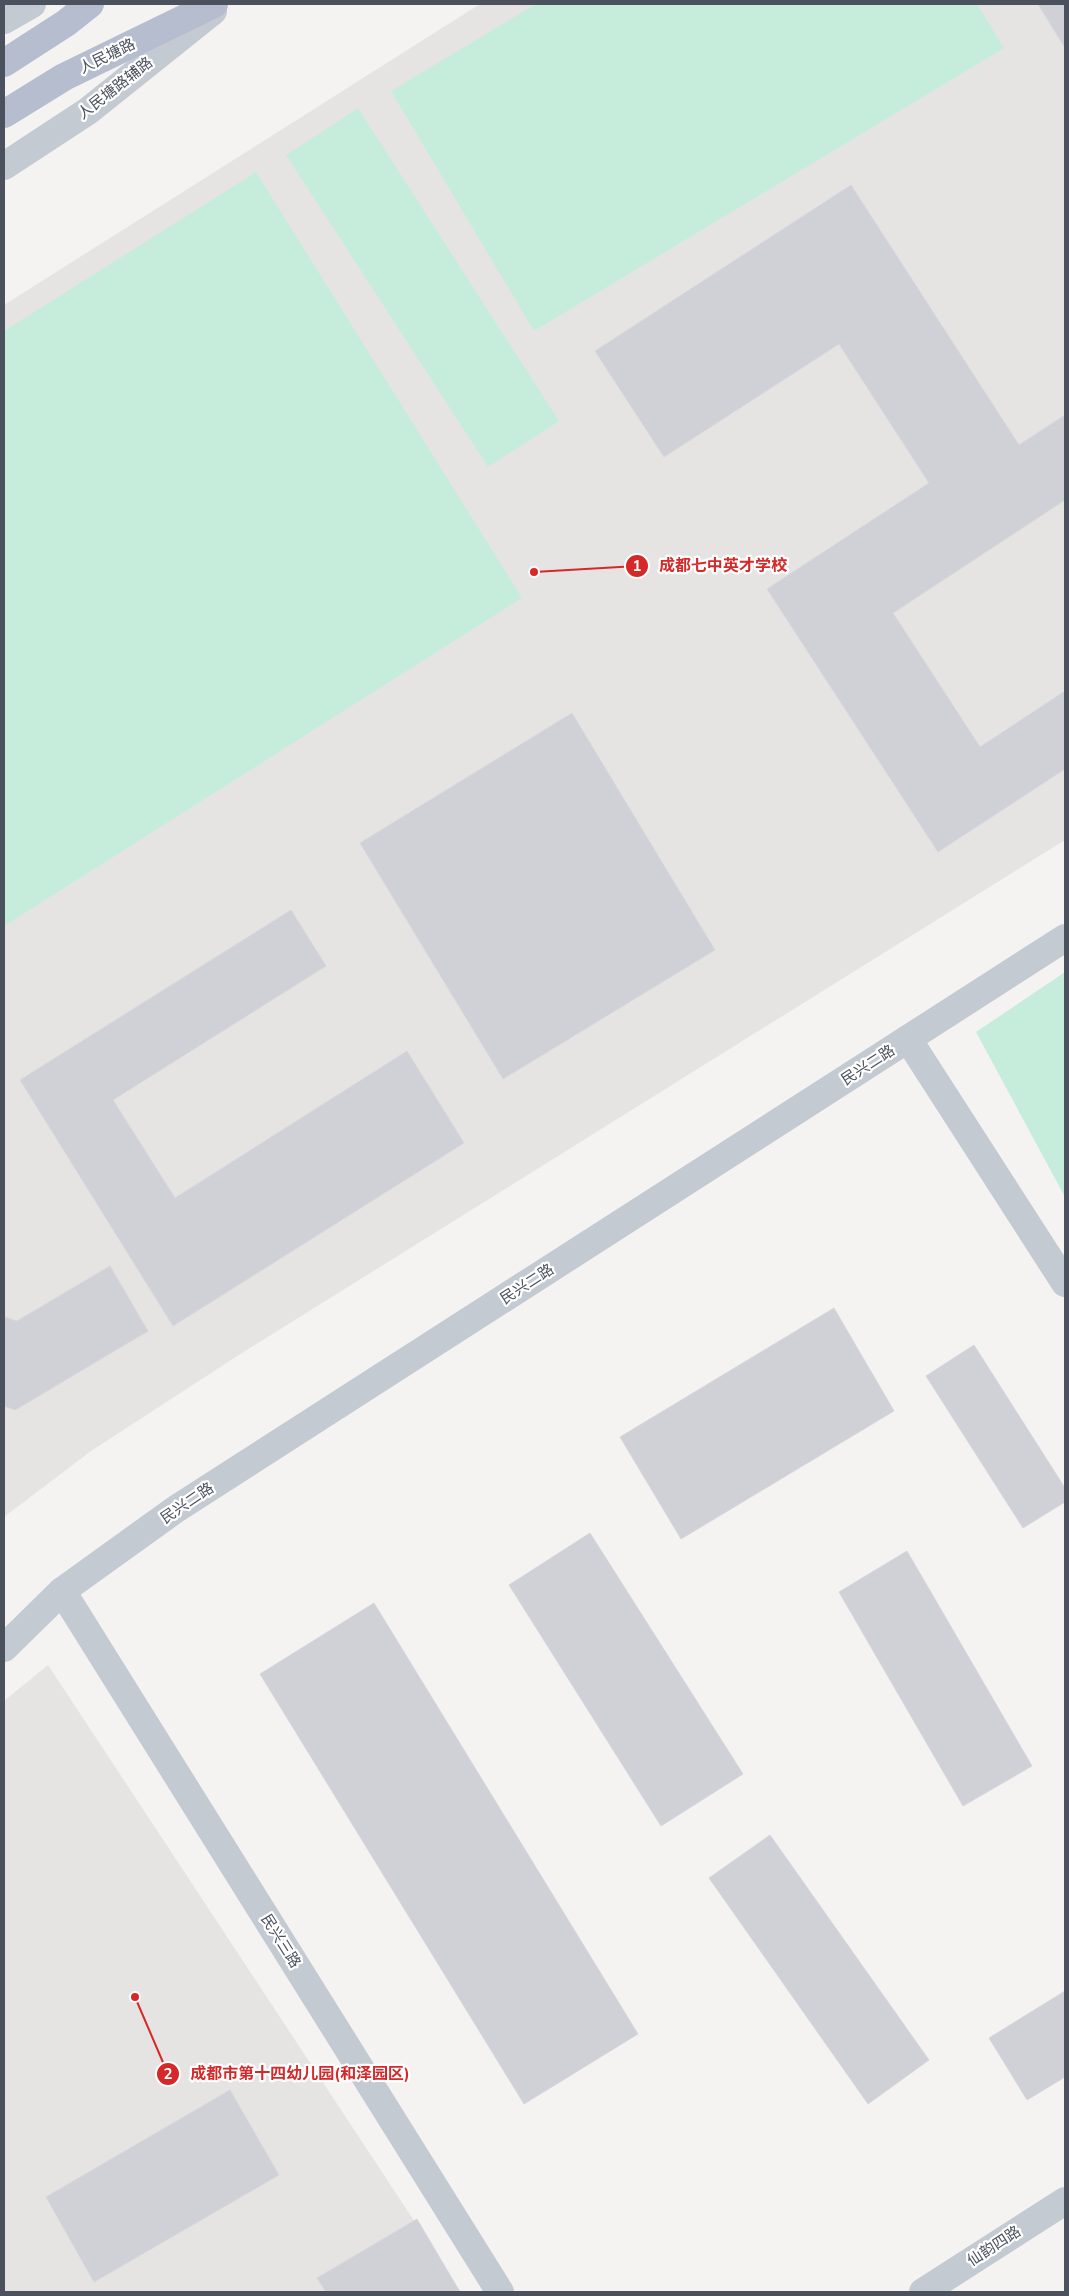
<svg xmlns="http://www.w3.org/2000/svg" width="1069" height="2296" viewBox="0 0 1069 2296" font-family="'Nunito Sans','Noto Sans SC',sans-serif">
  <style>
    .education { fill: #e5e4e3 }
    .green { fill: #c6eddc }
    .building { fill: #cfd1d6; stroke: #d7d7dd }
    .lines { fill: none; stroke-linecap: round; stroke-linejoin: round }
    .minor { stroke: #c4cad2; stroke-width: 28 }
    .major { stroke: #b5bdce; stroke-width: 28 }
    .labels { text-anchor: middle; stroke-width: 4.5; stroke-linejoin: round; paint-order: stroke }
    .street-label { font-size: 15px; fill: #4b525e; stroke: #fff }
    .leader { fill: none; stroke: #d62828; stroke-width: 2 }
    .callout-dot { fill: #d62828; stroke: #fff; stroke-width: 2 }
    .mark-label { font-size: 15px; text-anchor: middle; font-weight: bold; fill: #fff }
    .callout-label { font-size: 16px; text-anchor: middle; font-weight: bold; fill: #d62828; stroke: #fff; stroke-width: 4.5; stroke-linejoin: round; paint-order: stroke }
  </style>
  <rect width="100%" height="100%" fill="#f4f3f2"/>
  <g class="education">
    <path d="M480,4H1065V840L242,1353L91,1451L4,1517V305Z"/>
    <path d="M48,1665L461,2292H4V1701Z"/>
  </g>
  <g class="green">
    <path d="M536,4H977L1004,48L534,331L391,91Z"/>
    <path d="M358,108L559,421L488,467L286,155Z"/>
    <path d="M256,172L522,598L4,926V331Z"/>
    <path d="M1065,972V1197L976,1032Z"/>
  </g>
  <g class="building">
    <path d="M1038,4H1065V48Z"/>
    <path d="M851,185L1019,445L1065,415V500L893,613L980,747L1065,691V769L938,852L767,589L929,483L839,344L664,457L595,351Z"/>
    <path d="M572,713L715,950L503,1079L360,843Z"/>
    <path d="M291,910L326,966L113,1100L175,1198L407,1051L464,1143L173,1326L20,1080Z"/>
    <path d="M110,1266L148,1331L15,1410L4,1406V1317L17,1321Z"/>
    <path d="M834,1308L894,1411L681,1539L620,1437Z"/>
    <path d="M974,1345L1065,1488V1502L1023,1528L926,1376Z"/>
    <path d="M590,1533L743,1774L661,1826L509,1585Z"/>
    <path d="M907,1551L1032,1766L963,1806L839,1592Z"/>
    <path d="M374,1603L638,2034L524,2104L260,1674Z"/>
    <path d="M770,1835L929,2060L868,2104L709,1878Z"/>
    <path d="M1065,1991V2077L1027,2100L989,2038Z"/>
    <path d="M230,2090L279,2175L94,2282L46,2197Z"/>
    <path d="M417,2219L460,2292H326L317,2278Z"/>
  </g>
  <g class="lines">
    <g class="minor">
      <path d="M4,20L32,4"/>
      <path d="M4,166L88,111L213,11"/>
      <path d="M908,1039L1065,1283"/>
      <path d="M62,1591L500,2292"/>
      <path d="M4,1648L62,1591L176,1509L1065,938"/>
      <path d="M923,2292L1065,2201"/>
    </g>
    <g class="major">
      <path d="M4,63L66,23L90,4"/>
      <path d="M4,114L64,77L214,4"/>
    </g>
  </g>
  <g class="labels">
    <g class="street-label">
      <text transform="translate(107 56) rotate(-26)" y="5">人民塘路</text>
      <text transform="translate(115 88) rotate(-38)" y="5">人民塘路辅路</text>
      <text transform="translate(868 1065) rotate(-33)" y="5">民兴二路</text>
      <text transform="translate(527 1284) rotate(-33)" y="5">民兴二路</text>
      <text transform="translate(187 1503) rotate(-34)" y="5">民兴二路</text>
      <text transform="translate(281 1941) rotate(58)" y="5">民兴三路</text>
      <text transform="translate(994 2246) rotate(-33)" y="5">仙韵四路</text>
    </g>
  </g>
  <path class="leader" d="M534 572L637 566M135 1997L168 2074"/>
  <g class="callout-dot">
    <circle cx="534" cy="572" r="5"/>
    <circle cx="135" cy="1997" r="5"/>
    <circle cx="637" cy="566" r="12"/>
    <circle cx="168" cy="2074" r="12"/>
  </g>
  <g class="mark-label">
    <text x="637" y="571">1</text>
    <text x="168" y="2079">2</text>
  </g>
  <g class="callout-label">
    <text x="723" y="571">成都七中英才学校</text>
    <text x="300" y="2079">成都市第十四幼儿园(和泽园区)</text>
  </g>
  <rect width="1069" height="2296" fill="none" stroke="#4b525e" stroke-width="10"/>
</svg>
